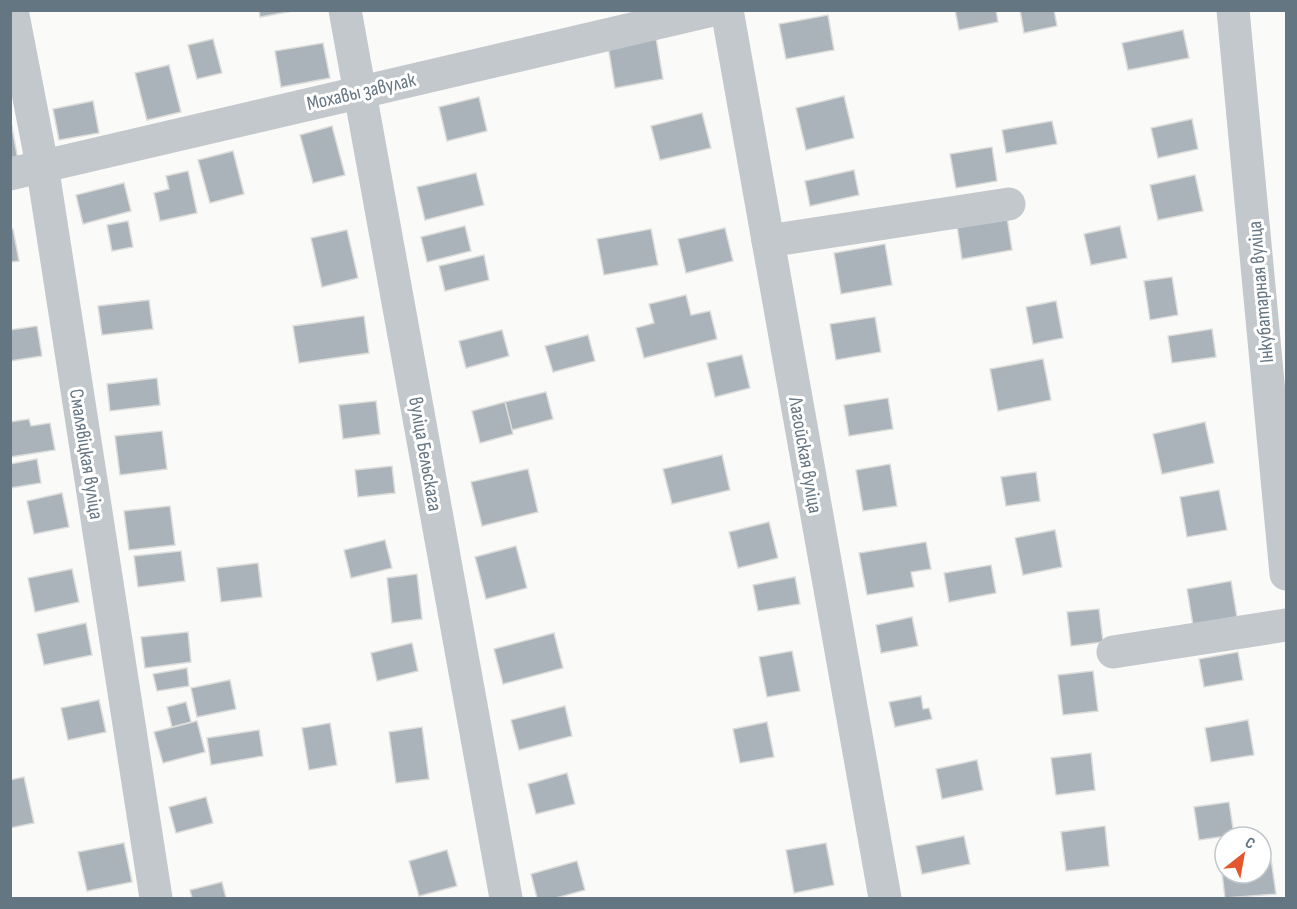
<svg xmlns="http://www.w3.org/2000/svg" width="1297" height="909" viewBox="0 0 1297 909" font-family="'Sofia Sans Condensed',sans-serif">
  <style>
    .building { fill: #aab3b9; stroke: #dcdcda; stroke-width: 1.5 }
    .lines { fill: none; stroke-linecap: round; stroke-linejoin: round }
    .minor { stroke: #c3c8cc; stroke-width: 33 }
    .labels { text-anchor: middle; stroke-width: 6; stroke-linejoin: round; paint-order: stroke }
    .street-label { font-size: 20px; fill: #657683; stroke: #fff }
  </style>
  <rect width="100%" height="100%" fill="#fafaf8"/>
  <g class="building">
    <path d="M259,10H298L260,17Z"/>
    <path d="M955,10H996L998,22L959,30Z"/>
    <path d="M1020,10H1054L1057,26L1024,33Z"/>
    <path d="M828,15L834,50L786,59L779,24Z"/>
    <path d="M1183,30L1189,58L1128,70L1122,43Z"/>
    <path d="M656,38L663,79L615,88L608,46Z"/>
    <path d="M213,39L222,73L197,79L188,45Z"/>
    <path d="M323,43L330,78L281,87L275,51Z"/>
    <path d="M169,65L181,112L147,120L135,73Z"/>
    <path d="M844,96L854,138L806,150L796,108Z"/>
    <path d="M479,97L487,131L447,141L439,107Z"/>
    <path d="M93,101L99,133L59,140L53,109Z"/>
    <path d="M702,113L711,148L660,160L651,126Z"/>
    <path d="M1192,119L1198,149L1158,158L1151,128Z"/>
    <path d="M1052,121L1057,144L1006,153L1002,130Z"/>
    <path d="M11,122L18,160L10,161Z"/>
    <path d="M332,126L345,175L313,183L300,135Z"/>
    <path d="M992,147L997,181L956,188L950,154Z"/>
    <path d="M233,151L244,194L210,203L198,160Z"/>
    <path d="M854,170L859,195L810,206L805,181Z"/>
    <path d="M188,171L197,213L160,221L154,193L169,189L166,176Z"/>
    <path d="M476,173L484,205L425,220L417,187Z"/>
    <path d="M1195,175L1203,211L1158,220L1150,185Z"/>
    <path d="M124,183L131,211L83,224L76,195Z"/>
    <path d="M1007,217L1012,250L962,259L957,225Z"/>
    <path d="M128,221L133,247L112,251L107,225Z"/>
    <path d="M465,226L471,251L427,262L421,237Z"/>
    <path d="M1120,226L1127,258L1091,265L1084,234Z"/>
    <path d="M725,228L733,261L686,273L678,239Z"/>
    <path d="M13,229L19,261L10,262V230Z"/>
    <path d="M651,229L658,265L604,275L597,239Z"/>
    <path d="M347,230L358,278L322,287L311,238Z"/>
    <path d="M885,244L892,285L841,294L834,253Z"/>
    <path d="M484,255L489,280L445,291L439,266Z"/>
    <path d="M1172,277L1178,315L1150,320L1144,281Z"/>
    <path d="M686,295L691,315L710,311L717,339L644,358L636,328L654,323L649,304Z"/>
    <path d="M149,300L153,329L102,335L98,306Z"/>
    <path d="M1056,301L1063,338L1033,344L1026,307Z"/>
    <path d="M364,316L369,353L299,363L293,326Z"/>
    <path d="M875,317L881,352L836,360L830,324Z"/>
    <path d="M37,326L42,356L10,361V330Z"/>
    <path d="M1212,329L1216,357L1172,363L1168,336Z"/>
    <path d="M502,330L509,356L466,368L459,341Z"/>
    <path d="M588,335L595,361L553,372L545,346Z"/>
    <path d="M742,355L750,388L715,397L707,363Z"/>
    <path d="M1043,359L1051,400L998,411L990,369Z"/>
    <path d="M157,378L160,405L110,411L107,384Z"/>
    <path d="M546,392L553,419L512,430L505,402Z"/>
    <path d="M888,398L893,429L849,436L844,405Z"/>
    <path d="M376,401L380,434L343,439L339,405Z"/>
    <path d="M505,402L513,434L480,443L472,411Z"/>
    <path d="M29,419L31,426L50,423L55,450L10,457V422Z"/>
    <path d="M1205,422L1214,463L1162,474L1153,434Z"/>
    <path d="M162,431L167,469L120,475L115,436Z"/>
    <path d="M722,455L730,490L672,504L663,469Z"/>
    <path d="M37,459L41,483L10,488V464Z"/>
    <path d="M890,464L897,506L863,511L856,470Z"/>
    <path d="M392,466L395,493L358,497L355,470Z"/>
    <path d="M528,469L538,512L482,526L471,482Z"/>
    <path d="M1036,472L1040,501L1006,506L1001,477Z"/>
    <path d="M1219,490L1227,530L1187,537L1180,497Z"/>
    <path d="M62,493L69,527L34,534L27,501Z"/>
    <path d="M170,506L175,545L129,550L124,511Z"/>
    <path d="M769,522L778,558L738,568L729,532Z"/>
    <path d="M1055,530L1062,567L1023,575L1015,538Z"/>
    <path d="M385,540L392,568L351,578L344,550Z"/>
    <path d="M926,542L931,569L911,572L914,587L867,595L859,553Z"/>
    <path d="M516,546L527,588L486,599L475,557Z"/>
    <path d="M181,551L185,581L138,587L134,556Z"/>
    <path d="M258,563L262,597L221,602L217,568Z"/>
    <path d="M991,565L996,593L949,602L944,573Z"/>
    <path d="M72,569L79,602L35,612L28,578Z"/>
    <path d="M417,574L422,619L392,623L387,578Z"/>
    <path d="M795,577L800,604L758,611L753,585Z"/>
    <path d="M1231,581L1237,617L1193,625L1187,589Z"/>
    <path d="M1099,609L1103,642L1071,646L1067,612Z"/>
    <path d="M912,617L918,646L881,653L876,625Z"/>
    <path d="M86,623L92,655L44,665L37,634Z"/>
    <path d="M188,632L191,662L145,668L141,637Z"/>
    <path d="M554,633L563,668L503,684L494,649Z"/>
    <path d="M412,643L418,671L377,681L371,653Z"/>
    <path d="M792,651L800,691L767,697L759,657Z"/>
    <path d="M1238,652L1243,680L1204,687L1199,659Z"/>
    <path d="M187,668L189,686L157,691L153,674Z"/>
    <path d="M1093,671L1098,711L1063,715L1058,675Z"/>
    <path d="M230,680L236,709L197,717L191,688Z"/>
    <path d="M921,696L923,709L929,708L932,719L895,727L889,702Z"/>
    <path d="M99,700L106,732L68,740L61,708Z"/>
    <path d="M186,702L191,722L172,727L167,707Z"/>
    <path d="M565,706L572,736L519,750L511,720Z"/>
    <path d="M1248,720L1254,755L1211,762L1205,728Z"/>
    <path d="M197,721L205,752L163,763L154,732Z"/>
    <path d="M767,722L774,757L740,763L733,729Z"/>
    <path d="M330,723L337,765L309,770L302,728Z"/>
    <path d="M422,727L429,779L396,783L389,732Z"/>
    <path d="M259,730L263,756L211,765L207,738Z"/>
    <path d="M1091,753L1095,790L1056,795L1051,758Z"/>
    <path d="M977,760L983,790L942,799L936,769Z"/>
    <path d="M567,773L575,804L536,814L528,784Z"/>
    <path d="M24,777L34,823L10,828V780Z"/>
    <path d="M206,797L213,823L176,833L169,807Z"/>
    <path d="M1229,802L1234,835L1199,840L1194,807Z"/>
    <path d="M1105,826L1109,866L1066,871L1061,832Z"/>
    <path d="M964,836L970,864L922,874L916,846Z"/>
    <path d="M124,843L132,882L87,891L78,852Z"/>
    <path d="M826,843L834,885L794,893L786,850Z"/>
    <path d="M447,850L457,886L419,896L409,861Z"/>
    <path d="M1271,859L1276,894L1225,898L1221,864H1225V873H1261V860Z"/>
    <path d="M577,861L585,890L556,898H537L531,874Z"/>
    <path d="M222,882L226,898H192L190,890Z"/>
  </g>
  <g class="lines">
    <g class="minor">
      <path d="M12,10L42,165L156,898"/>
      <path d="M345,10L506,898"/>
      <path d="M727,10L885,898"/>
      <path d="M1233,10L1286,574"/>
      <path d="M10,174L713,10"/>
      <path d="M768,241L1009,204"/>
      <path d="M1113,652L1286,625"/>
    </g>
  </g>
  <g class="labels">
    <g class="street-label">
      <text transform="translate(361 91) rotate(-13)" y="7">Мохавы завулак</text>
      <text transform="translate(1260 292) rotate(-95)" y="7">Інкубатарная вуліца</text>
      <text transform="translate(87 454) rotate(81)" y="7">Смалявіцкая вуліца</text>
      <text transform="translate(426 454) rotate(80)" y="7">вуліца Бельскага</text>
      <text transform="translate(806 455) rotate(80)" y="7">Лагойская вуліца</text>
    </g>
  </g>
  <rect width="1297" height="909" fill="none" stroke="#657683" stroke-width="24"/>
  <g transform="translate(1243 855) rotate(31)"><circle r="28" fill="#ffffff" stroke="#c1c8cd" stroke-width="1.5"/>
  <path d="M0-4.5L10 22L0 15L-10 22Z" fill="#e4572e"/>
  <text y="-9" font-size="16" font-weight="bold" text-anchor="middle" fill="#657683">С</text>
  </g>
</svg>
